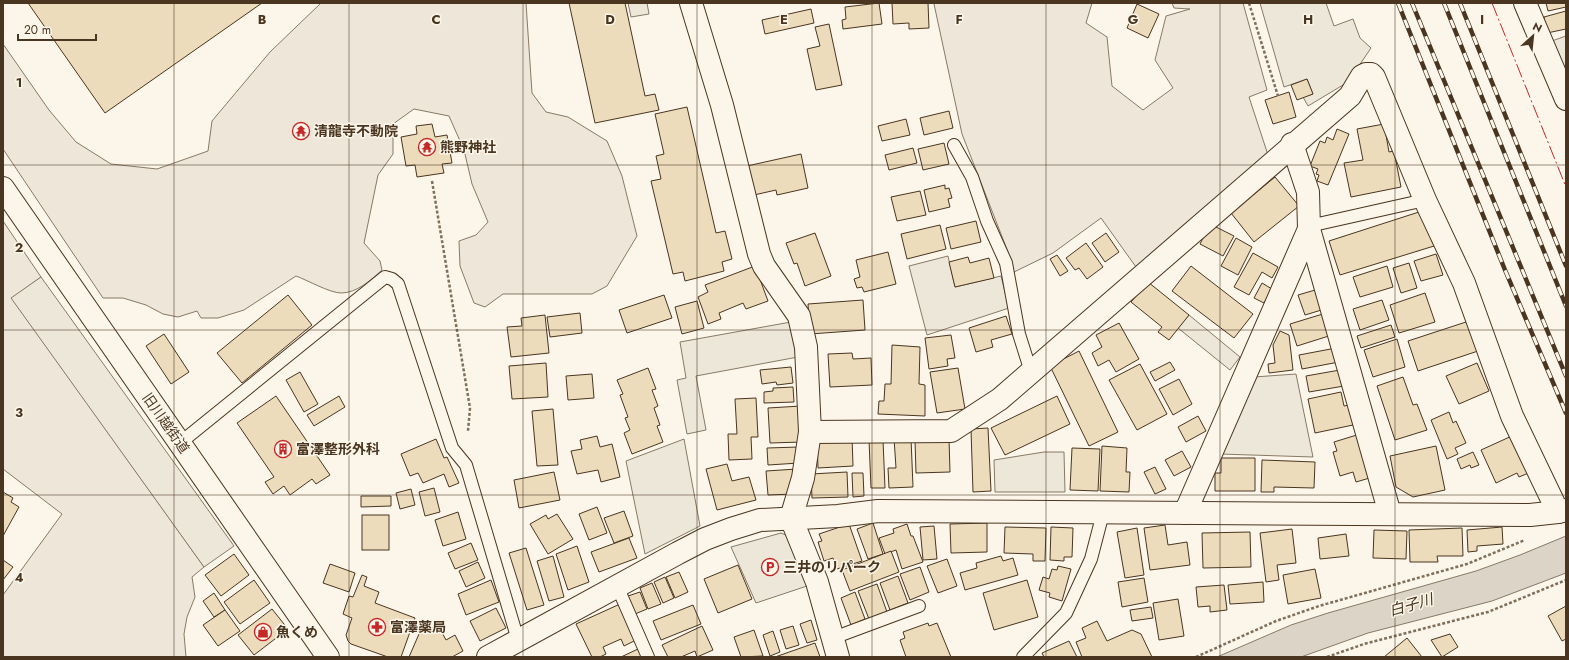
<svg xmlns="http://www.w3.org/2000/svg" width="1569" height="660" viewBox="0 0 1569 660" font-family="Jost,'Noto Sans JP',sans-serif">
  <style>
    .green { fill: #ede6d9; stroke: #887966 }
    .parking { fill: #ede7d9; stroke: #887966 }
    .water { fill: #dcd4c6; stroke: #887966 }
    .building { fill: #ecdcbc; stroke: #4a3520 }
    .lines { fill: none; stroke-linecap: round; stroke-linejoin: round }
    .service-casing { stroke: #4a3520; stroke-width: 14 }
    .minor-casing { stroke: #4a3520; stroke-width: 24 }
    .tertiary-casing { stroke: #4a3520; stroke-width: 24 }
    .secondary-casing { stroke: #4a3520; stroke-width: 24 }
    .path { stroke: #7f6f5c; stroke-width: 2.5; stroke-dasharray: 3 2; stroke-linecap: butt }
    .service { stroke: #fbf6e9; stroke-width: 12 }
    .minor { stroke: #fbf6e9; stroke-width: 22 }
    .tertiary { stroke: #fbf6e9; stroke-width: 22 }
    .secondary { stroke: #fbf6e9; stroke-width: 22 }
    .rail-casing { stroke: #4a3520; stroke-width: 4.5 }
    .rail { stroke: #fbf6e9; stroke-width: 3; stroke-dasharray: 9; stroke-linecap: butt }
    .power { stroke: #c62828; stroke-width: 1; stroke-dasharray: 14 3 2 3; stroke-linecap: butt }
    .grid { fill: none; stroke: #4a3520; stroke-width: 1; stroke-opacity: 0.55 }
    .labels { text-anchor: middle; stroke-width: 3; stroke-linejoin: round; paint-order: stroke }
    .poi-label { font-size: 14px; font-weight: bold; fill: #4a3520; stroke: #fbf6e9; text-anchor: start }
    .street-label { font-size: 14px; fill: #4a3520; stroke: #fbf6e9 }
    .water-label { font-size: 15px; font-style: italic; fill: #4a3520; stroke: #fbf6e9 }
    .grid-label { font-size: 13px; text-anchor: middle; font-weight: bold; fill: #4a3520; stroke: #fbf6e9; stroke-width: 3; stroke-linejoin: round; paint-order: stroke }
  </style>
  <rect width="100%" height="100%" fill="#fbf6e9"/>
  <g class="green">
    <path d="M321,3H526L532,93L546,112L568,117L607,141L622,176L637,236L607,286L592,294H503L485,307L474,303L460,266L459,241L476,235L488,222L472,184L464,150L449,116L414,109L393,124V154L378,175L364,243L380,261L382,270C371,280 357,293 341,293C330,293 307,280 296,276L244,310L218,318H201L197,311L178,317L163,314L146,305L123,298H103L3,149V44L49,110L76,142L111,164L157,169L208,151L212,121L270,52Z"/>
    <path d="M936,3H1092L1086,23L1107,37L1112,86L1143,110L1173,88L1155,60L1166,16L1190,9L1174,8L1172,3H1243L1267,90L1249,97L1268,155L1136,267L1101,218L1053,253L1014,272L1008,252L962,134L934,4Z"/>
    <path d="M3,221L41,277L12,298L204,567L192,577L195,597L187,617L184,634L186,657H3V595L62,514L3,469Z"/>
  </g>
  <g class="parking">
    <path d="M628,3H647L649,14L631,17Z"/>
    <path d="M1260,3H1326L1334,26L1353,19L1360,38L1371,48L1348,82L1308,106L1303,97L1313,94L1307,79L1284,87Z"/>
    <path d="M1566,36V85L1549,42Z"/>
    <path d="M948,256L955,287L1001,276L1009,308L927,335L909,266Z"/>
    <path d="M41,277L234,546L204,567L11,298Z"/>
    <path d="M1189,315L1240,357L1230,370L1178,328Z"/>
    <path d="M791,322L798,357L696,376L706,430L687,434L677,380L686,378L680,342Z"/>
    <path d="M1296,374L1313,457L1220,454L1254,377Z"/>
    <path d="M684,439L700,526L645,554L626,461Z"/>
    <path d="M1044,452H1064L1065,492H995L994,460Z"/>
    <path d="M781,533L788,536L807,586L756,603L731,547Z"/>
  </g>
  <path class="water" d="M1566,536V573L1492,601L1368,633L1301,657H1217L1291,625L1328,613L1476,571L1520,555Z"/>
  <g class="building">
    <path d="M28,3H262L105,113Z"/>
    <path d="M569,3H625L645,96L655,94L659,110L595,123Z"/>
    <path d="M879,3L882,24L843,29L842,20L846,19L845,7Z"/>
    <path d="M892,3H928L929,28L909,29V23L893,24Z"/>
    <path d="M1546,3H1566V7L1548,11Z"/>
    <path d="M1137,4L1159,14L1148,38L1127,28Z"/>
    <path d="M811,9L814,23L765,34L762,20Z"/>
    <path d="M1566,11V29L1547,33L1544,17Z"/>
    <path d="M829,24L842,85L816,90L807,49L820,46L815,27Z"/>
    <path d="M1307,79L1313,94L1297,100L1291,85Z"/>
    <path d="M1289,92L1296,117L1273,124L1265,100Z"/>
    <path d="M687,107L716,233L725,231L732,259L722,262L724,271L685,281L683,272L673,274L651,181L661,179L656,156L664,154L655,114Z"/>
    <path d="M949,111L953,128L924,135L920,118Z"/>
    <path d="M906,119L910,135L882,141L878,126Z"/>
    <path d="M432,124L435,137L447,135L452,163L442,164L444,173L417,177L415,165L406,166L401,137L417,134L416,126Z"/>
    <path d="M1384,124L1389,152L1394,151L1401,187L1351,197L1344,163L1363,160L1357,129Z"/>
    <path d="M1337,129L1349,134L1328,185L1317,181L1319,175L1316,174L1318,169L1310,166L1320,141L1325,143L1327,137L1333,140Z"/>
    <path d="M944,143L949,164L923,170L918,149Z"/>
    <path d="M913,148L917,163L889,170L885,155Z"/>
    <path d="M801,154L808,188L777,195L776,190L754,195L747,166Z"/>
    <path d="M1275,177L1299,206L1254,242L1231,213Z"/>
    <path d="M945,185V189L949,188L952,198L948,199L950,207L929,212L924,190Z"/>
    <path d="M920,191L926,215L897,221L891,197Z"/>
    <path d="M1422,211L1434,246L1340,275L1329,241Z"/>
    <path d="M976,221L981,242L951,249L946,228Z"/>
    <path d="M1210,224L1234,236L1223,256L1200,244Z"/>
    <path d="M940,225L946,249L907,259L901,234Z"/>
    <path d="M815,233L831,276L805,286L797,263L794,264L786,243Z"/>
    <path d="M1106,233L1119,252L1105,262L1092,243Z"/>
    <path d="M1236,238L1252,247L1238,275L1221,266Z"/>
    <path d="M1086,243L1103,267L1087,279L1079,268L1075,270L1066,258Z"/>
    <path d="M888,252L896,284L864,292L862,287L857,288L854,279L860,277L856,260Z"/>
    <path d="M1253,253L1278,267L1272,278L1262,272L1249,295L1234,287Z"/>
    <path d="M1436,254L1443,275L1421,281L1414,261Z"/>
    <path d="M1057,255L1068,271L1060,276L1050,259Z"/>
    <path d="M968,257L970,263L989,258L994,278L955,287L949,262Z"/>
    <path d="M1409,263L1417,288L1401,293L1393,268Z"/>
    <path d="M755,266L768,301L746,309L743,303L719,313L721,319L708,324L698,297L708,292L705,285Z"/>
    <path d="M1191,266L1253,314L1234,338L1172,291Z"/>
    <path d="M1387,266L1393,287L1360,297L1353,277Z"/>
    <path d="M1148,282L1189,315L1169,340L1158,332L1162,327L1131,302Z"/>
    <path d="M1262,283L1272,289L1264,303L1254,298Z"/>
    <path d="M1322,288L1328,308L1305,315L1298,295Z"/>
    <path d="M1425,293L1435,322L1399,333L1390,305Z"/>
    <path d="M288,295L312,325L242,383L217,353Z"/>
    <path d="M664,295L672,318L627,333L619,310Z"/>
    <path d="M863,300L865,330L810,334L808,304Z"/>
    <path d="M1382,300L1389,320L1360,330L1353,309Z"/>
    <path d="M697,301L704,328L682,334L675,307Z"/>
    <path d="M580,313L582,333L550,337L547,317Z"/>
    <path d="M1326,313L1332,335L1297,346L1290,324Z"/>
    <path d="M545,315L549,353L511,357L507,327L522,326L521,318Z"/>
    <path d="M1006,316L1012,334L991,340L993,347L976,352L969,328Z"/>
    <path d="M1469,321L1478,351L1418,371L1408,341Z"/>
    <path d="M1119,323L1139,359L1116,372L1109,360L1098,366L1092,353L1102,347L1096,335Z"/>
    <path d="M1391,325L1395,337L1361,348L1357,336Z"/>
    <path d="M1280,331L1289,335L1293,370L1269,373L1268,364L1275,363L1273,345Z"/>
    <path d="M164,334L189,372L171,384L146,346Z"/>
    <path d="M951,335L955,358L947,359L948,366L929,369L925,338Z"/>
    <path d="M1397,339L1405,367L1373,377L1364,350Z"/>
    <path d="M892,345L920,347L919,384L925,385V416L878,414L879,401H884L885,384H891Z"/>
    <path d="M1336,348L1339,362L1302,369L1299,355Z"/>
    <path d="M1079,351L1118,432L1089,446L1050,366Z"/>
    <path d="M852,353L853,359L871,358L872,385L830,387L828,354Z"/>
    <path d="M1170,362L1175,370L1155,381L1150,372Z"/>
    <path d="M546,363L548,397L512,399L509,366Z"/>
    <path d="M1477,363L1489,391L1459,404L1446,376Z"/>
    <path d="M1140,364L1167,414L1137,430L1109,380Z"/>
    <path d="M791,367L793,383L777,385L776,382L762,384L760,370Z"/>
    <path d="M648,368L656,389L652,390L658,406L654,408L660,425L657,426L663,442L632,454L624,433L630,430L625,418L628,417L620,395L623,394L617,380Z"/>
    <path d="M958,368L965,409L937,413L930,372Z"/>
    <path d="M1340,370L1344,386L1309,392L1306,376Z"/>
    <path d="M300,372L318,404L304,412L286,380Z"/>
    <path d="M592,374L594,398L568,400L566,376Z"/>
    <path d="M1403,377L1413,405L1417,404L1427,430L1395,440L1377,386Z"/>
    <path d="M1179,379L1192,404L1173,415L1159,389Z"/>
    <path d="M793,387L794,402L764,403V392L773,391V388Z"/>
    <path d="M1341,392L1344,406L1349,405L1353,425L1315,433L1308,399Z"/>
    <path d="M276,396L330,475L316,484L312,479L290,495L284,486L273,494L265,482L274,477L237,423Z"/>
    <path d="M339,396L345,407L314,426L307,415Z"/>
    <path d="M1057,396L1070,424L1005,455L991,428Z"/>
    <path d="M756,398L758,437H751L752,459L729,460L728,434H737L735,399Z"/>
    <path d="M801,406L802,442L770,443L768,408Z"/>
    <path d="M553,409L558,465L537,466L532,411Z"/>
    <path d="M1449,412L1453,423L1456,421L1466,443L1455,448L1458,454L1447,459L1431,420Z"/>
    <path d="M1198,416L1206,431L1186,442L1178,427Z"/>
    <path d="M988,428L991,491L973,492L971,429Z"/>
    <path d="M1360,434L1373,477L1356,482L1353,472L1340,476L1333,452L1337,451L1334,442Z"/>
    <path d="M1514,435L1531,472L1519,477L1517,473L1496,483L1481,450Z"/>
    <path d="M597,436L600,447L612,444L620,477L601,482L598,470L577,474L571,451L582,449L580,440Z"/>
    <path d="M852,437L853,466L818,468L817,438Z"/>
    <path d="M894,438H911L913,487L889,488L888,468H896Z"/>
    <path d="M436,439L444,458L447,457L459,483L449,487L444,474L423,483L418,473L410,476L401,454Z"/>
    <path d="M949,439L950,472L916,473L915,440Z"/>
    <path d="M869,440H883L885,488H871Z"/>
    <path d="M1102,446L1127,448L1126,472H1130L1129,492L1100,491Z"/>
    <path d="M1436,446L1445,490L1413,497L1396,487L1390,456Z"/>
    <path d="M799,447V463L768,465L767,448Z"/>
    <path d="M1072,448L1100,449L1098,491L1070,490Z"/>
    <path d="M1182,451L1191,467L1174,476L1165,460Z"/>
    <path d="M1473,452L1479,465L1471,468L1470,465L1461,469L1457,459Z"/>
    <path d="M1221,458H1255V491H1215V473H1221Z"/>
    <path d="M1262,460L1315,462L1314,488L1274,487V492H1261Z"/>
    <path d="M727,464L732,481L749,477L756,500L717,510L706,469Z"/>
    <path d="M1155,467L1166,489L1155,494L1144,472Z"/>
    <path d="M797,469L793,494L768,495L766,471Z"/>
    <path d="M554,472L560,500L519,508L514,480Z"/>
    <path d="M847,472L848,497L812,498L811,474Z"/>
    <path d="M852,473H863L864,496L853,497Z"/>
    <path d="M434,488L440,512L425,516L419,492Z"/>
    <path d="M411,489L415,505L400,509L396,493Z"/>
    <path d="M3,492L13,498L11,502L19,507L3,536Z"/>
    <path d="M361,496H391V506L361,507Z"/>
    <path d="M597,507L607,533L589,540L579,514Z"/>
    <path d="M624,511L633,536L614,543L604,518Z"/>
    <path d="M458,512L466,539L443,546L435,520Z"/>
    <path d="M557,514L573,539L548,554L530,524L546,515L548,519Z"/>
    <rect x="362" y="515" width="27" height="35"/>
    <path d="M873,523L883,554L868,559L857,529Z"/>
    <path d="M987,523V552L951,553L950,524Z"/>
    <path d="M849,524L862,561L837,569L833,558L824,561L818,542L822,541L819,534Z"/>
    <path d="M907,524L911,536H913L923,562L902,569L896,550L885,554L879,538L894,533L893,529Z"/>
    <path d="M1165,525L1168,545L1187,542L1190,565L1150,570L1144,528Z"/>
    <path d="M934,526L937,559L923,560L920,527Z"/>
    <path d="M1005,527L1046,528L1045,561H1033V554L1004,553Z"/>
    <path d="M1051,527L1073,528L1072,557H1064V561L1050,560Z"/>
    <path d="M1502,527L1503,544L1477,546V551L1468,552L1467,530Z"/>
    <path d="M1137,528L1144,575L1125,578L1117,532Z"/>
    <path d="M1462,528L1463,556H1437L1438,562H1410L1409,530Z"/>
    <path d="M1292,529L1296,563L1277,565L1279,580L1266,582L1260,533Z"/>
    <path d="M1374,530L1407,531L1406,559L1373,558Z"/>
    <path d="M1250,532L1251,567L1203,568L1202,533Z"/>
    <path d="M1346,534L1349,556L1320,559L1318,538Z"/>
    <path d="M629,538L637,558L599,572L591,552Z"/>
    <path d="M471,543L478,560L455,569L448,553Z"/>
    <path d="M577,546L589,582L568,590L556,554Z"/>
    <path d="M526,548L544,605L527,610L509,553Z"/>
    <path d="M891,551L899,572L850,591L842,570Z"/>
    <path d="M234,554L249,575L221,596L205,575Z"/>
    <path d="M553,556L564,597L549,601L537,561Z"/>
    <path d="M1001,556L1003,561L1013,558L1018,575L965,590L960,573L977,568L976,563Z"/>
    <path d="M947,559L957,586L938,593L927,566Z"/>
    <path d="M3,560L13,567L3,580Z"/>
    <path d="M478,562L485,578L466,587L459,571Z"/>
    <path d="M330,564L355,573L349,592L323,583Z"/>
    <path d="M738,565L752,599L718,613L704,579Z"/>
    <path d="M1058,566L1071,569L1062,601L1049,597L1050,593L1039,590L1043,577L1049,579L1052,569L1057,570Z"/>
    <path d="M920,567L929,592L910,600L900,574Z"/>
    <path d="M1315,569L1321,598L1288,604L1283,575Z"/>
    <path d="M679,572L688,592L675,598L666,577Z"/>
    <path d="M362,575L367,577L364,586L379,592L375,603L415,618L401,657H388L351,644L348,641L346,635L352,618L343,614L349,596L353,597Z"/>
    <path d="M898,576L908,603L890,610L880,583Z"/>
    <path d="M665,577L674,598L663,603L654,582Z"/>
    <path d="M1144,578L1148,602L1122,607L1118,582Z"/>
    <path d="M254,580L270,603L240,624L224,602Z"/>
    <path d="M491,580L499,602L466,615L458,594Z"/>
    <path d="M1027,580L1038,617L994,630L983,593Z"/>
    <path d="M1263,582L1264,602L1230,604L1228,585Z"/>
    <path d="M652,583L661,604L648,609L640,588Z"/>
    <path d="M877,584L887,612L869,619L858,591Z"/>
    <path d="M1224,585L1227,610L1210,612V606L1198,607L1196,587Z"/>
    <path d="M640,592L647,609L635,614L628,596Z"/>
    <path d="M855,592L865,619L851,625L841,598Z"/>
    <path d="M214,593L225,610L214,617L203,601Z"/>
    <path d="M1178,599L1184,636L1159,640L1153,603Z"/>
    <path d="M620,604L636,640L624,646L621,639L603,647L606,654L600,657H592L576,624Z"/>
    <path d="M693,605L701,624L661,640L653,621Z"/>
    <path d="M1566,606V639L1562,641L1548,616Z"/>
    <path d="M1151,607L1153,618L1132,621L1130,610Z"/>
    <path d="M496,608L506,628L480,641L470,621Z"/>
    <path d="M272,609L288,629L254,655L238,635Z"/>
    <path d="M225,610L240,631L218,646L203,625Z"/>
    <path d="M811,620L817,640L807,643L800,624Z"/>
    <path d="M1097,621L1107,641L1132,630L1141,634L1152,657H1082L1076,642L1086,638L1082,628Z"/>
    <path d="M928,623L929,626L937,623L951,657H906L900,640L905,638L903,632Z"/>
    <path d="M438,625L446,640L455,635L463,651L452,657H409L419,634Z"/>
    <path d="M702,626L713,650L697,657L695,651L681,657H668L662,645Z"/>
    <path d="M793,626L799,645L786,649L780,630Z"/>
    <path d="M754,630L763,656L741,657L734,637Z"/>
    <path d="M773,631L780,652L770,656L763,635Z"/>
    <path d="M1450,634L1458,647L1442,657L1431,640Z"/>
    <path d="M1407,638L1422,657H1384Z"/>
    <path d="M1069,641L1077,657H1044L1042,653Z"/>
    <path d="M815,643L820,657H775Z"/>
    <path d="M638,649L642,657H621Z"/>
  </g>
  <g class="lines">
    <g class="service-casing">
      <g id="service">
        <path d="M954,145L972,177L987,221L1006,263L1019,334L1031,372"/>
        <path d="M1309,226L1425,200"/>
        <path d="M180,443L385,277L392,279L398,284L452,448L466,465L518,640"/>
        <path d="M617,586L648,657"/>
        <path d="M833,638L919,606"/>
        <path d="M1023,657L1066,613L1091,559L1103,513"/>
      </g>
    </g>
    <g class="minor-casing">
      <g id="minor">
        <path d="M691,3L722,105L759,254L764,266L799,316L806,347L810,432L803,478L791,518L817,582L838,657"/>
        <path d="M1525,3L1566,99"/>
        <path d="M1309,229L1390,514"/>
        <path d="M810,432L951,431L1000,399L1350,96L1362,76L1366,74H1371L1374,77L1425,200L1464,283L1512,416L1558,512"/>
        <path d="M1185,513L1309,229L1308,192L1292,144"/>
      </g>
    </g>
    <g class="tertiary-casing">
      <path id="tertiary" d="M488,657L678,553L705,539L731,529L760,520L838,516L878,511L1530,515L1558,512L1566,510"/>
    </g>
    <g class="secondary-casing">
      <path id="secondary" d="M3,188L328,657"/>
    </g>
    <g class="path">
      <path d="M1249,3L1278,96"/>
      <path d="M432,181L470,408L468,431"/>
      <path d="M1196,657L1276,621L1319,606L1467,564L1525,540"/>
      <path d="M1327,657L1364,644L1488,612L1566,580"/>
    </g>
    <use href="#service" class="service"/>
    <use href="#minor" class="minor"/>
    <use href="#tertiary" class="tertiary"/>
    <use href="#secondary" class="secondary"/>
    <g class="rail-casing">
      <g id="rail">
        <path d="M1398,3L1505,270L1566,413"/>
        <path d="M1412,3L1566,376"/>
        <path d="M1444,3L1566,306"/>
        <path d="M1460,3L1566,266"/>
      </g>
    </g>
    <use href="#rail" class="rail"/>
    <path class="power" d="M1492,3L1566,187"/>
  </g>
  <path class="grid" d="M174,3V657M349,3V657M523,3V657M697,3V657M872,3V657M1046,3V657M1220,3V657M1395,3V657M3,165H1566M3,330H1566M3,495H1566"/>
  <defs>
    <g id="temple-ring" transform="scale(0.9)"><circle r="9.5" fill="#fbf6e9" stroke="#c62828" stroke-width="1.5"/><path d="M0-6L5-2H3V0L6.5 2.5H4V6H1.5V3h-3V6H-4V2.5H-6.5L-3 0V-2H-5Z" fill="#c62828"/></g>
    <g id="building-ring" transform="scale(0.9)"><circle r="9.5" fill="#fbf6e9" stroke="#c62828" stroke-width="1.5"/><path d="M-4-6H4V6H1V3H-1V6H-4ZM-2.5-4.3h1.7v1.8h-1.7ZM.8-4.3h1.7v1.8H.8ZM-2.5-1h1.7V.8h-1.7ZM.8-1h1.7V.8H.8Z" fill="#c62828"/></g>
    <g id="parking-ring" transform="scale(0.9)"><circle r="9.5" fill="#fbf6e9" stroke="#c62828" stroke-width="1.5"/><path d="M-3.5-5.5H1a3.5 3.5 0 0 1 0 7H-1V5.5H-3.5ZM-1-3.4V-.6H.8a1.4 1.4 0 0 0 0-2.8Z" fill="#c62828"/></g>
    <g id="pharmacy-ring" transform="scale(0.9)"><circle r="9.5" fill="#fbf6e9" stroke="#c62828" stroke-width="1.5"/><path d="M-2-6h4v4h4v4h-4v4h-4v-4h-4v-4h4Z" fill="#c62828"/></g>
    <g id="shop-ring" transform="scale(0.9)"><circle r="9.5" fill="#fbf6e9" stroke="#c62828" stroke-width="1.5"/><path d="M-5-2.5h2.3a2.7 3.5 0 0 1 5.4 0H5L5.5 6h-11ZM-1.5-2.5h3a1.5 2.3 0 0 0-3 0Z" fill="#c62828"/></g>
  </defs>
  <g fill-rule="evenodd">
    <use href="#temple-ring" x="301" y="131"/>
    <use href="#temple-ring" x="427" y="147"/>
    <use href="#building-ring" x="283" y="449"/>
    <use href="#parking-ring" x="770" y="567"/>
    <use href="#pharmacy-ring" x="377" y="627"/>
    <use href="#shop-ring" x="263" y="632"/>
  </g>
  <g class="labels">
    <g class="poi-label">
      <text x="314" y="136">清龍寺不動院</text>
      <text x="440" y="152">熊野神社</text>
      <text x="296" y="454">富澤整形外科</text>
      <text x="783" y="572">三井のリパーク</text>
      <text x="390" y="632">富澤薬局</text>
      <text x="276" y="637">魚くめ</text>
    </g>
    <g class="street-label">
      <text transform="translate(166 423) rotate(55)" y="5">旧川越街道</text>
    </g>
    <g class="water-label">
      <text transform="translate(1411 605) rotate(-16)" y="5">白子川</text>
    </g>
  </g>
  <g class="grid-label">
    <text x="262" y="24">B</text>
    <text x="436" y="24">C</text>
    <text x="610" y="24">D</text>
    <text x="784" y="24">E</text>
    <text x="959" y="24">F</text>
    <text x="1133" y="24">G</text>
    <text x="1308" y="24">H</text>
    <text x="1482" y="24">I</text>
    <text x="19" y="87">1</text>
    <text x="19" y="252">2</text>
    <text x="19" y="417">3</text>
    <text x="19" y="582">4</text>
  </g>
  <rect width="1569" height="660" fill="none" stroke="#4a3520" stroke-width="8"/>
  <g transform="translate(1533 36) rotate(27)" stroke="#fbf6e9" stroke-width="3" paint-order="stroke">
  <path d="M0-3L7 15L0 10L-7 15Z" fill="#4a3520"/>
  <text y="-6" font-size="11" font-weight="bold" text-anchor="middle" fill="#4a3520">N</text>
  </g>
  <path d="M18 34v6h78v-6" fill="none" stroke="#4a3520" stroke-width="2"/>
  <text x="24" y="34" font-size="12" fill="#4a3520" stroke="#fbf6e9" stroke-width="3" paint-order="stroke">20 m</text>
</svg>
